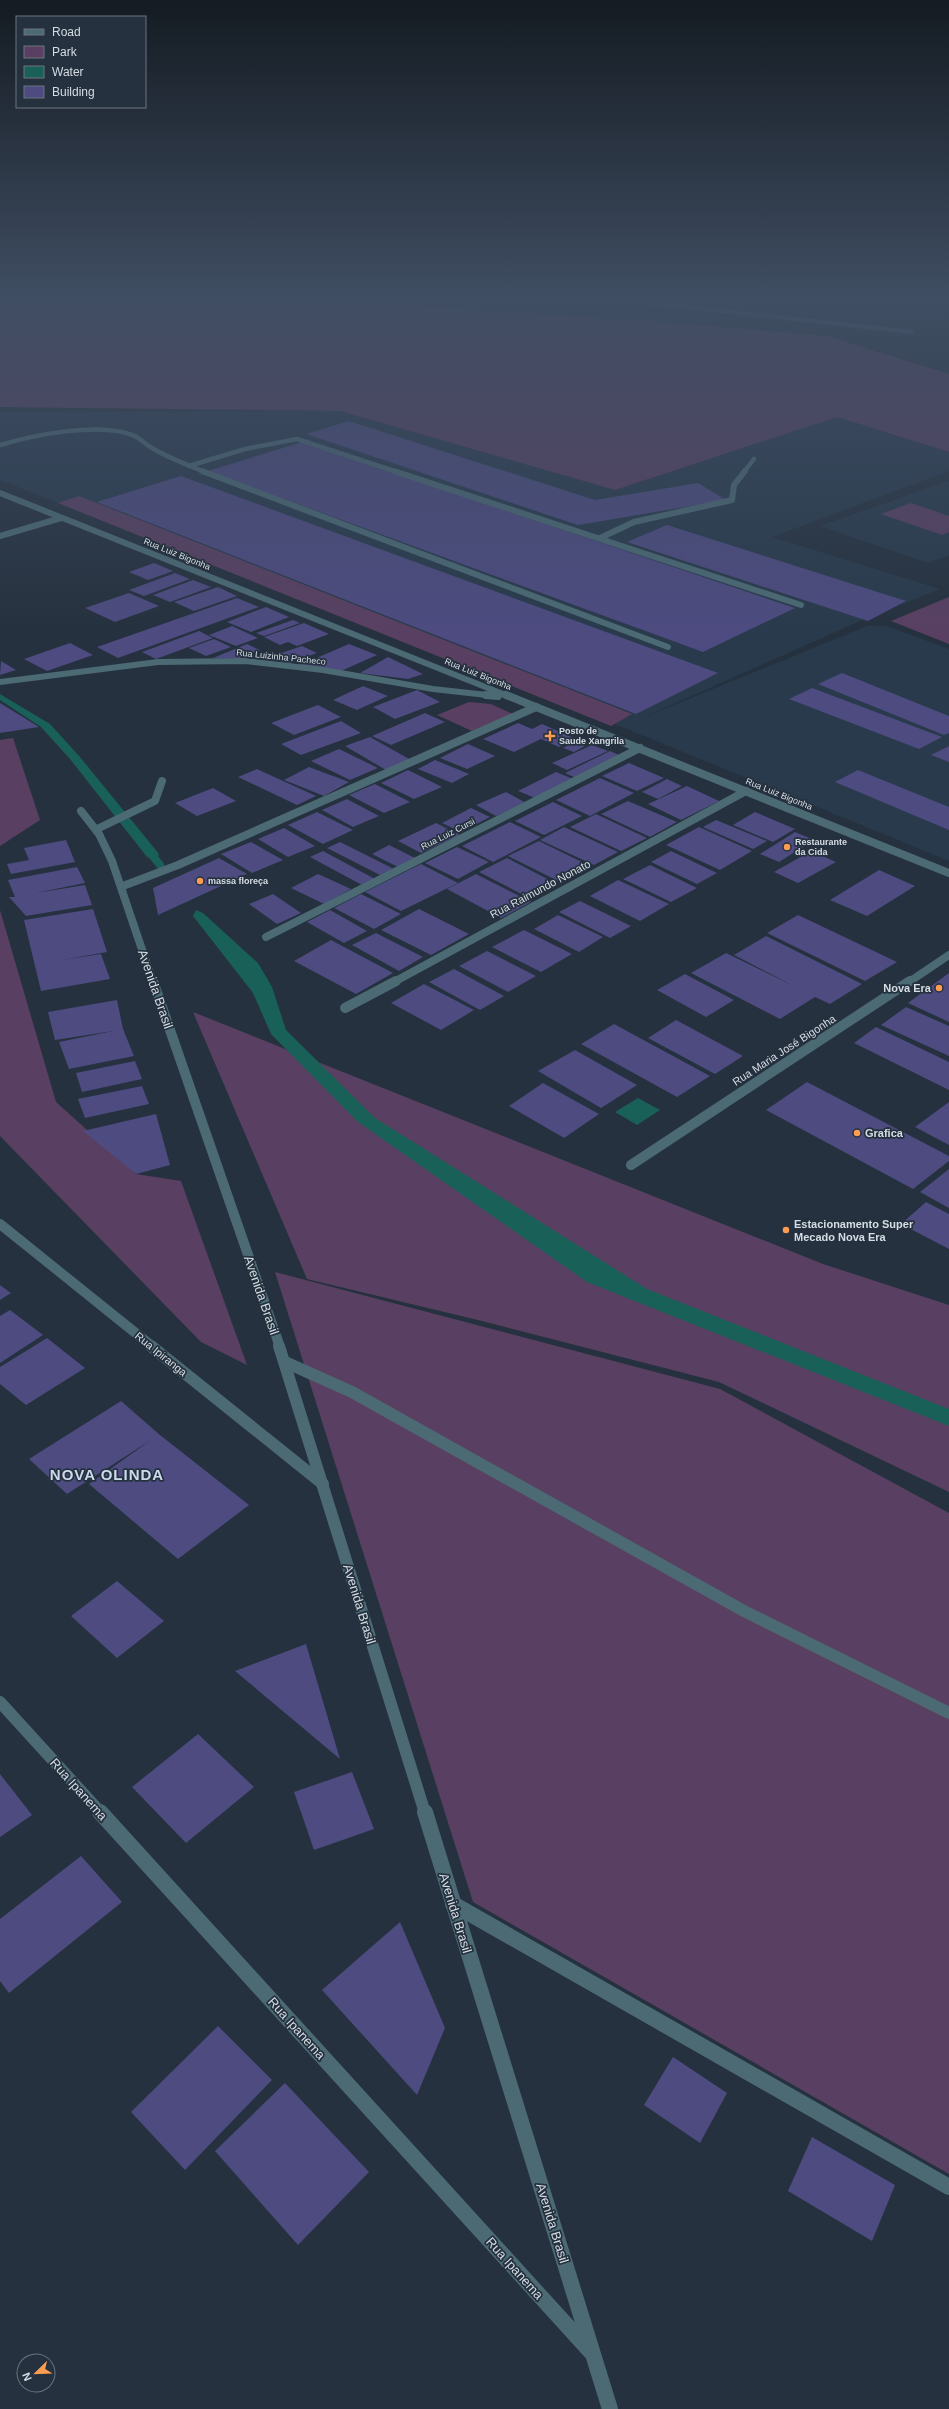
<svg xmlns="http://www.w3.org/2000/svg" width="949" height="2409" viewBox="0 0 949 2409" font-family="Helvetica,sans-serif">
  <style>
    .built { fill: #293a4c }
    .green { fill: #594062 }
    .water { fill: #196058 }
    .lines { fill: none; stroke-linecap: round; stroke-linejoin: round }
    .stream { stroke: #196058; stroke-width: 8 }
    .building { fill: #4d4b80 }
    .service-far1 { stroke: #4b6a74; stroke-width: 4.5 }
    .service { stroke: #4b6a74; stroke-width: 6 }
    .minor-far5 { stroke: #4b6a74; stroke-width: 4.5 }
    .minor-far4 { stroke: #4b6a74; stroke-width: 6 }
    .minor-far3 { stroke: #4b6a74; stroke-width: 8 }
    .minor-far2 { stroke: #4b6a74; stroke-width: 10 }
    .minor-far1 { stroke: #4b6a74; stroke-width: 12 }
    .minor { stroke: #4b6a74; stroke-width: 16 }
    .poi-dot { fill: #fc9d53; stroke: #25313e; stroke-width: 1.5 }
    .labels { text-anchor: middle; stroke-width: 3.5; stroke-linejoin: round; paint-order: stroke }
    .far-street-label { font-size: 9px; fill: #d4dce4; stroke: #25313e }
    .far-poi-label { font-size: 9px; font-weight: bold; fill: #d4dce4; stroke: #25313e; text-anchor: start }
    .street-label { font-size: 11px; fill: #d4dce4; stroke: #25313e }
    .poi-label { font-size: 11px; font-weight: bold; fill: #d4dce4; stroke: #25313e; text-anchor: start }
    .near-street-label { font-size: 13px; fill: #d4dce4; stroke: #25313e }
    .district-label { font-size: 15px; font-weight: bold; letter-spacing: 1px; fill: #ccdbec; stroke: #25313e }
  </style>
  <rect width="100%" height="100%" fill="#25313e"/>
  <g class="built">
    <path d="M340,411L615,490L837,417L949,452V471L772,537L940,589L867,618L642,718L867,626H887L949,649V861L622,727L0,480V412Z"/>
    <path d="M949,481V555L928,563L820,526Z"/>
  </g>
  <g class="green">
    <path d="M0,296H340L396,305L663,322L826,336L949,374V452L837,417L615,490L340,411L0,407Z"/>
    <path d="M79,496L632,714L611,726L58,503Z"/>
    <path d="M911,503L949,516V532L942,535L881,514Z"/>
    <path d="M949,597V644L891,621Z"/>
    <path d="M469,702L491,704L513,714L472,731L437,715Z"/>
    <path d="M13,738L40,820L0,846V740Z"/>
    <path d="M0,910L56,1102L136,1174L181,1181L247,1365L201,1342L0,1136Z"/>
    <path d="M193,1012L823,1264L949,1305V1492L719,1382L482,1321L307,1279Z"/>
    <path d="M275,1272L720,1389L949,1513V2174L473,1902Z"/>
  </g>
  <g class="water">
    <path d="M0,694L50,724L80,757L159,854L156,861L147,857L70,759L41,727L0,700Z"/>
    <path d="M196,910L203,913L258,963L272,987L286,1030L375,1118L647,1289L949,1409V1426L587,1282L358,1122L271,1034L253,993L193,916Z"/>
    <path d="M638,1098L660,1110L637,1125L615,1112Z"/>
  </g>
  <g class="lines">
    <path class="stream" d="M148,850L160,865"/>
  </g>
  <g class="building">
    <path d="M349,421L595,500L698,483L726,500L578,525L306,434Z"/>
    <path d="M302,442L795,608L703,652L208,471Z"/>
    <path d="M181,476L718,673L636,714L97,502Z"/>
    <path d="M667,525L906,601L868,621L627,542Z"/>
    <path d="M154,563L173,571L148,580L129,572Z"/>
    <path d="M175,573L190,579L144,596L129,590Z"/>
    <path d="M193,580L211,587L170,602L153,595Z"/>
    <path d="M218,587L237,596L194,611L174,602Z"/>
    <path d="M129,593L159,606L115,622L85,608Z"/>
    <path d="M237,598L259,607L118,658L97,647Z"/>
    <path d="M266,607L289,617L251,632L227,622Z"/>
    <path d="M293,620L300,623L264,636L256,633Z"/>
    <path d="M304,623L329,634L297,646L288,642L280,645L264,637Z"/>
    <path d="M232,626L258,638L236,646L209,635Z"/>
    <path d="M199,631L213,638L156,659L142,652Z"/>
    <path d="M214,639L231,647L206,656L189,648Z"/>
    <path d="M70,643L93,655L47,671L24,659Z"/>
    <path d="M247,644L260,650L240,658H213Z"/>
    <path d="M349,644L377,655L341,671L300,665Z"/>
    <path d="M302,646L317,653L289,663L264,659Z"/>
    <path d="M388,657L423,674L408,679L360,673Z"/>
    <path d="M1,661L16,670L0,675Z"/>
    <path d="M842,673L949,716V733L944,735L818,684Z"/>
    <path d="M363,686L388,696L357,710L333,700Z"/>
    <path d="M812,688L942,737L919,749L789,699Z"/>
    <path d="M417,690L440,702L395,719L373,707Z"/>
    <path d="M0,703L39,727L0,733Z"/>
    <path d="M318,705L341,717L294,735L271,723Z"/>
    <path d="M425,713L445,722L391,745L372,736Z"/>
    <path d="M341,721L361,733L301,755L281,744Z"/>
    <path d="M518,723L532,729L542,724L576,739L559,747L541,739L514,752L483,739Z"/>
    <path d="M370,737L411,760L386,770L345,746Z"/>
    <path d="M575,742L585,746L574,752L563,748Z"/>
    <path d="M468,744L495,756L467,769L440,758Z"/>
    <path d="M592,745L608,751L567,770L552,763Z"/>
    <path d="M949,746V762L931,755Z"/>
    <path d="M339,749L378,768L350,780L311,761Z"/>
    <path d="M610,751L621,756L576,778L565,773Z"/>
    <path d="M435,760L469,774L452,783L418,769Z"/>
    <path d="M629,763L664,778L637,791L602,776Z"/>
    <path d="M309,767L349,782L324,796L284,780Z"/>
    <path d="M257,769L281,780L316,796L297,805L238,777Z"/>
    <path d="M408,770L442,787L414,799L381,783Z"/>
    <path d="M858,770L949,807V830L835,782Z"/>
    <path d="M556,772L573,779L535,798L518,791Z"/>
    <path d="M600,778L634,793L590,816L556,800Z"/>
    <path d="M667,779L682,786L658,799L642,792Z"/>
    <path d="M375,784L410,802L384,813L349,795Z"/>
    <path d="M687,786L719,801L681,820L648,804Z"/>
    <path d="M213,788L236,801L197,816L175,803Z"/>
    <path d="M506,792L526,803L496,816L476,805Z"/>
    <path d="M347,799L379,816L353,827L322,810Z"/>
    <path d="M628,801L677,822L650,837L601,814Z"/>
    <path d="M553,802L582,816L544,835L515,821Z"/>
    <path d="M471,808L490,817L461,832L442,823Z"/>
    <path d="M317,812L353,830L323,844L288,825Z"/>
    <path d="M755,812L795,829L773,842L733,825Z"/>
    <path d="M596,814L647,838L621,851L570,827Z"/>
    <path d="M716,820L767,841L753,849L703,827Z"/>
    <path d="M510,822L541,837L493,862L462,846Z"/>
    <path d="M436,823L460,835L421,853L398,841Z"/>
    <path d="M564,827L618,852L594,865L540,840Z"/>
    <path d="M699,827L752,851L720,870L666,845Z"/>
    <path d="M284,828L315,846L288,857L258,839Z"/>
    <path d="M795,832L814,840L779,862L760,854Z"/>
    <path d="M66,840L75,862L11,874L7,864L29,860L24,848Z"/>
    <path d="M539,841L590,866L560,882L508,856Z"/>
    <path d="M251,842L283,860L252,873L221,854Z"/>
    <path d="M340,842L394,869L380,875L327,848Z"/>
    <path d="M389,845L415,858L398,867L372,854Z"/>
    <path d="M457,847L489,862L458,879L425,863Z"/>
    <path d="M323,851L375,879L362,885L310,857Z"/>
    <path d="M671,851L717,873L697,884L651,862Z"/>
    <path d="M811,851L836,862L798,883L774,872Z"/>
    <path d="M219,858L247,874L158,915L153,888Z"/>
    <path d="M507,858L557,884L529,898L479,872Z"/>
    <path d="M421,864L458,883L401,911L365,892Z"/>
    <path d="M650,865L697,888L671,902L623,879Z"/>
    <path d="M77,867L85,883L36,893L85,885L92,905L26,916L9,897H15L8,880Z"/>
    <path d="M879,870L915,886L867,916L830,900Z"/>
    <path d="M318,874L351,889L324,904L291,888Z"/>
    <path d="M476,874L531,902L501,918L447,889Z"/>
    <path d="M618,880L669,904L640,921L590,896Z"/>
    <path d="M273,894L301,913L277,924L249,904Z"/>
    <path d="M361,894L401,914L374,929L334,908Z"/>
    <path d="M580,901L631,926L610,938L559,912Z"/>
    <path d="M93,909L107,952L62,960L101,954L110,979L41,991L24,920Z"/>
    <path d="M419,909L469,934L431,955L381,930Z"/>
    <path d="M330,910L367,931L344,943L307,922Z"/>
    <path d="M558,915L603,937L579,952L534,929Z"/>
    <path d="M798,915L897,962L865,981L767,933Z"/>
    <path d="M524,930L572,954L541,972L492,947Z"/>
    <path d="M376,933L423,957L399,971L352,945Z"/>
    <path d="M766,936L862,984L830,1004L815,997L780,1019L691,973L726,953L796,987L734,955Z"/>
    <path d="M331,940L393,973L356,994L294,961Z"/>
    <path d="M487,951L536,976L508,992L459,966Z"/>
    <path d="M454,969L504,996L480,1010L429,982Z"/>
    <path d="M949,973V1022L908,1003Z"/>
    <path d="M685,974L734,1000L706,1017L657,990Z"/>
    <path d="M424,984L474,1010L441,1030L391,1003Z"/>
    <path d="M117,1000L123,1029L134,1056L69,1069L59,1042L113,1031L55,1040L48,1012Z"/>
    <path d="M906,1007L949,1026V1056L881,1025Z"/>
    <path d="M676,1020L743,1056L715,1074L648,1038Z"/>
    <path d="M614,1024L710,1076L677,1097L581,1044Z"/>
    <path d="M876,1027L949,1062V1090L854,1043Z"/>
    <path d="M575,1050L637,1085L601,1108L538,1071Z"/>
    <path d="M135,1061L142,1079L82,1092L76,1073Z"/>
    <path d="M807,1082L949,1156V1161L913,1189L766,1110Z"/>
    <path d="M543,1083L599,1114L564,1138L509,1106Z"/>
    <path d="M142,1086L149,1104L85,1118L78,1099Z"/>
    <path d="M949,1102V1145L915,1127Z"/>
    <path d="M156,1114L170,1165L136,1174L83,1131Z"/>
    <path d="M949,1169V1208L920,1192Z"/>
    <path d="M926,1202L949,1214V1249L901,1224Z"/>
    <path d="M0,1285L11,1293L0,1300Z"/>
    <path d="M10,1310L43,1335L0,1363V1316Z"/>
    <path d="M47,1338L85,1368L26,1405L0,1384V1367Z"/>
    <path d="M121,1401L160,1435L249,1505L178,1559L89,1484L151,1440L67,1494L29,1459Z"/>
    <path d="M117,1581L164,1621L117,1658L71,1616Z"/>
    <path d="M306,1644L340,1759L235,1671Z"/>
    <path d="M198,1734L254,1787L186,1843L132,1787Z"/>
    <path d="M352,1772L374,1829L314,1850L294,1792Z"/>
    <path d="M0,1774L32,1815L0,1837Z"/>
    <path d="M81,1856L122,1902L9,1993L0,1981V1919Z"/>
    <path d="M400,1922L445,2028L417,2095L322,1990Z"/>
    <path d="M218,2026L272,2080L185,2170L131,2112Z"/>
    <path d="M673,2057L727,2093L700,2143L644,2105Z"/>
    <path d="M285,2083L369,2172L298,2245L215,2151Z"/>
    <path d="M812,2137L895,2185L872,2241L788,2191Z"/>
  </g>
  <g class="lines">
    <g class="service-far1">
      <path d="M0,445C34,435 101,421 135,436C141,439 146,445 152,448C169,458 187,465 205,472"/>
      <path d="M189,466L245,449L297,439L397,472"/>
      <path d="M744,472L754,459"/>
    </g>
    <g class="service">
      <path d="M202,471L668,647"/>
      <path d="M394,471L801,605"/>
      <path d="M600,538L634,522L732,500L734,485L745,471"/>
    </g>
    <path class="minor-far5" d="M591,296L911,332"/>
    <g class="minor-far4">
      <path d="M0,493L508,696"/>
      <path d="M0,536L61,518"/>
      <path d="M0,682L158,662L245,661L323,670L433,689L496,696"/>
    </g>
    <g class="minor-far3">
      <path d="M486,695L498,696"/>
      <path d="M506,695L949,873"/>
      <path d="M81,811L99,834L112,861L153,982"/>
      <path d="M97,829L155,801L162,781"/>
      <path d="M123,886L178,865L536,707"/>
      <path d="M266,937L640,748"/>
      <path d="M394,982L746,791"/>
      <path d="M909,982L949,955"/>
    </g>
    <g class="minor-far2">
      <path d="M153,981L280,1347"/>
      <path d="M345,1008L396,981"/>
      <path d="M631,1165L910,981"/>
      <path d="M0,1224L153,1347"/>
    </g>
    <g class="minor-far1">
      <path d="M151,1346L323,1484"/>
      <path d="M279,1346L425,1813"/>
      <path d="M285,1362L352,1392L744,1611L949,1713"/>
      <path d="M0,1702L101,1813"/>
    </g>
    <g class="minor">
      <path d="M100,1812L591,2352"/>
      <path d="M425,1812L610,2409"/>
      <path d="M453,1904L949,2187"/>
    </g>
  </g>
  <linearGradient id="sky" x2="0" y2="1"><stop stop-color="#141b22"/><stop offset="0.47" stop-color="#404e63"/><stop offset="1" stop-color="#404e63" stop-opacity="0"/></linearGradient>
  <rect width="949" height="634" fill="url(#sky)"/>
  <g class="poi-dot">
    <path d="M548 730h4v4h4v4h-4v4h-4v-4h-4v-4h4z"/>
    <circle cx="787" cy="847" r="4"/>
    <circle cx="200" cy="881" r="4"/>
    <circle cx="939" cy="988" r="4"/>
    <circle cx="857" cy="1133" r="4"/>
    <circle cx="786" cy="1230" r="4"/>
  </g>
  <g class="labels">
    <g class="far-street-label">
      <text transform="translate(177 554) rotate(22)" y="3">Rua Luiz Bigonha</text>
      <text transform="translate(281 657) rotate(6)" y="3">Rua Luizinha Pacheco</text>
      <text transform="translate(478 674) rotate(22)" y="3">Rua Luiz Bigonha</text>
      <text transform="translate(779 794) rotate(22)" y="3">Rua Luiz Bigonha</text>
      <text transform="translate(448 834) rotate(-27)" y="3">Rua Luiz Cursi</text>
    </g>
    <g class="far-poi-label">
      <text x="559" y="734">Posto de<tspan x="559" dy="10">Saude Xangrila</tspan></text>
      <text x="795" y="845">Restaurante<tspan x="795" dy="10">da Cida</tspan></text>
      <text x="208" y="884">massa floreça</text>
    </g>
    <g class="street-label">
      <text transform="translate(540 889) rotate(-28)" y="4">Rua Raimundo Nonato</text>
      <text transform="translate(784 1050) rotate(-33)" y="4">Rua Maria José Bigonha</text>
      <text transform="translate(161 1354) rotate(39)" y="4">Rua Ipiranga</text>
    </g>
    <g class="poi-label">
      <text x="931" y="992" text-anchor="end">Nova Era</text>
      <text x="865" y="1137">Grafica</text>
      <text x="794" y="1228">Estacionamento Super<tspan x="794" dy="13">Mecado Nova Era</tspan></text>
    </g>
    <g class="near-street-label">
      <text transform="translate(156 989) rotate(71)" y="5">Avenida Brasil</text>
      <text transform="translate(262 1295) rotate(71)" y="5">Avenida Brasil</text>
      <text transform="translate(360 1604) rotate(73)" y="5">Avenida Brasil</text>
      <text transform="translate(79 1789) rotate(48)" y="5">Rua Ipanema</text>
      <text transform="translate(456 1913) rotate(73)" y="5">Avenida Brasil</text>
      <text transform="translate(297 2028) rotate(48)" y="5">Rua Ipanema</text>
      <text transform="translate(553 2223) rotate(73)" y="5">Avenida Brasil</text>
      <text transform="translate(515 2268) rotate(48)" y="5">Rua Ipanema</text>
    </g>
    <g class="district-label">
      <text x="107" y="1480">NOVA OLINDA</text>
    </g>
  </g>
  <rect x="16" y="16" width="130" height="92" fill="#25313e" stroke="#6b7580"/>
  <rect x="24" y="29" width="20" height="6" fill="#4b6a74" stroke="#6b7580"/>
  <text x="52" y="36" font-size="12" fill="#d4dce4">Road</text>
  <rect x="24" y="46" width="20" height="12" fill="#594062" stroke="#6b7580"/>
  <text x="52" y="56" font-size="12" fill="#d4dce4">Park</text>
  <rect x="24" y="66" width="20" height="12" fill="#196058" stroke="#6b7580"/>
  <text x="52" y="76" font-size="12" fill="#d4dce4">Water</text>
  <rect x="24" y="86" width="20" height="12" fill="#4d4b80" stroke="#6b7580"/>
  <text x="52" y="96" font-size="12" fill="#d4dce4">Building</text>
  <g transform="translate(36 2373) rotate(247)"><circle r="19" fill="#25313e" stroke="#6b7580"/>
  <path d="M0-3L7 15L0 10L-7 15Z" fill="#fc9d53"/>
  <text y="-6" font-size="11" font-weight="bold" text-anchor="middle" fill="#d4dce4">N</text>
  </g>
</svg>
